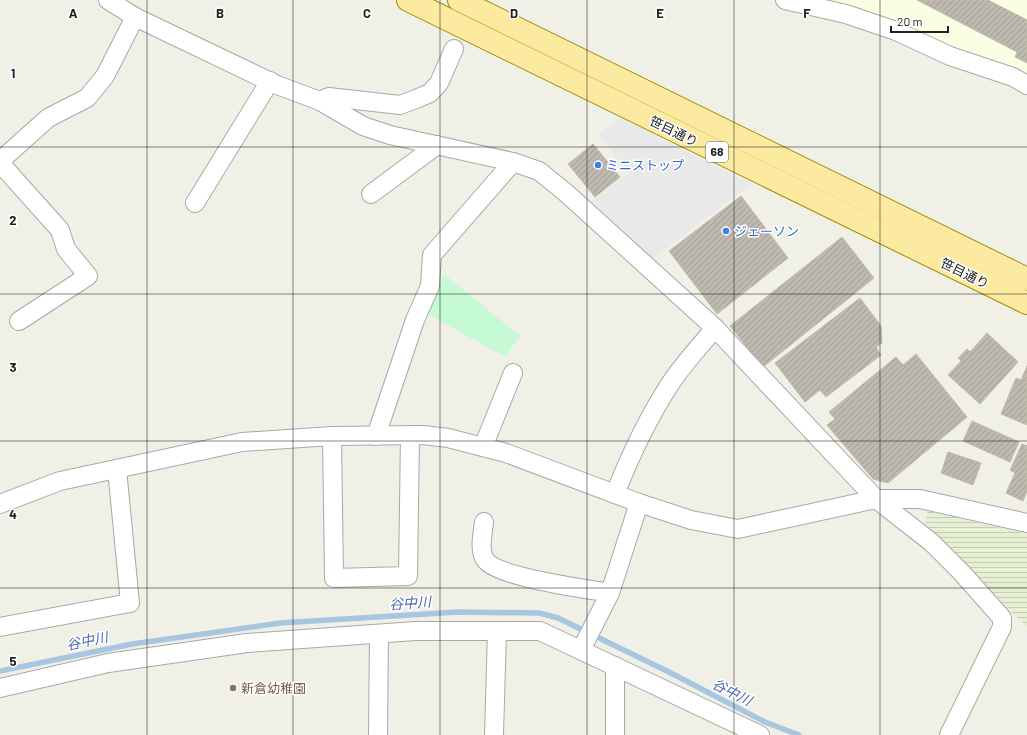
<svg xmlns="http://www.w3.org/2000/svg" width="1027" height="735" viewBox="0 0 1027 735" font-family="Barlow,'Noto Sans JP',sans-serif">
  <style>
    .education { fill: #f8ffe2 }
    .farmland { fill: url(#farmland-rules) }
    .park { fill: #c5fad5 }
    .parking { fill: #e9e9e9 }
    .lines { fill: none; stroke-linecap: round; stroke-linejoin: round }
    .stream { stroke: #a8c6df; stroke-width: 5.5 }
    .building { fill: url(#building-hatch); stroke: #c3baa9 }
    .minor-casing { stroke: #a8a8a8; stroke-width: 20 }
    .major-casing { stroke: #9d8d00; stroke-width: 24 }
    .minor { stroke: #fff; stroke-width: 18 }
    .major { stroke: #fdeaa1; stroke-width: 22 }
    .grid { fill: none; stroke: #212121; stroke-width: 1; stroke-opacity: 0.55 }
    .shop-dot { fill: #3f7fe0; stroke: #fff; stroke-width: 1.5 }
    .education-dot { fill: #8d6e63; stroke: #fff; stroke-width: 1.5 }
    .labels { text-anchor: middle; stroke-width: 3; stroke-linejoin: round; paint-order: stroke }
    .shield { fill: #fff; stroke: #646464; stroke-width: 1 }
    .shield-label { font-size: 12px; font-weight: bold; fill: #212121 }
    .street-label { font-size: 13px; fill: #212121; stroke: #fff }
    .shop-label { font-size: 13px; fill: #366cbe; stroke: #fff; text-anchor: start }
    .education-label { font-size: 13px; fill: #785e54; stroke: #fff; text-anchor: start }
    .water-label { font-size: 14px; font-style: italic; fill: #4b67b2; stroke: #fff }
    .grid-label { font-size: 13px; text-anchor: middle; font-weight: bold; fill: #212121; stroke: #fff; stroke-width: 3; stroke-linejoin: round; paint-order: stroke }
  </style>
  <defs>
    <pattern id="farmland-rules" width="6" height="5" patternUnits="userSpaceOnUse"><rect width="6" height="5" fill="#e7efd3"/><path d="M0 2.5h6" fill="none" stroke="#c6cdb5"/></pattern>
    <pattern id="building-hatch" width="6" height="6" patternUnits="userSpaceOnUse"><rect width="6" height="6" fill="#beb9b0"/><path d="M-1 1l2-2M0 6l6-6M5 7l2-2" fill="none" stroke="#a39f97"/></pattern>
  </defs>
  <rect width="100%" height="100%" fill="#f1f0e7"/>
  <path class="education" d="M822,0H1027V78L945,45L892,20L855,6Z"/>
  <path class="farmland" d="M928,511L1027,534V627L924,527Z"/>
  <path class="park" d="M444,274L520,336L505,357L428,314Z"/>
  <path class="parking" d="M622,118L751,184L649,262L588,205L629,172L598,134Z"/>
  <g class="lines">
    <path class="stream" d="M0,671L132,644L280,623L458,612L539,613L558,618L669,672L765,722L799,735"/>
  </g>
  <g class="building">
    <path d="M917,0H988L1027,20V63L1015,57L1017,52Z"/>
    <path d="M593,144L620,177L595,197L568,164Z"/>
    <path d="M741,196L788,258L717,314L669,251Z"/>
    <path d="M842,237L874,278L763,367L730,326Z"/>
    <path d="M860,298L881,326L882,343L876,347L881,355L826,397L820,390L805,402L775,363Z"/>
    <path d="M987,333L1018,362L980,404L948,375L961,361L958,358L967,349L970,352Z"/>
    <path d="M916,354L967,417L888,483L873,479L827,425L835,419L829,412L896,357L903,365Z"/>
    <path d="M1027,366V425L1001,414L1016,378L1021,380Z"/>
    <path d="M972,421L1019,442L1010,462L963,441Z"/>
    <path d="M1022,444L1027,446V491L1023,501L1006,493L1015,473L1010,470Z"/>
    <path d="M948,452L981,463L973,485L941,473Z"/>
  </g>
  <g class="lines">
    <g class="minor-casing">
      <g id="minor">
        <path d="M108,0L135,17L277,85L320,101L363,126L390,135L513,162L539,171L565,192L715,328L876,499L931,542L962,573L1002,618V627L949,735"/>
        <path d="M785,0L846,14L896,31L950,56L1013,77L1027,85"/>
        <path d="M320,101L329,97L400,105L416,99L430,93L439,83L454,49"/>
        <path d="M0,161L48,118L87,98L105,76L135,17"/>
        <path d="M0,163L60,230L66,249L88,276L19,321"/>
        <path d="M371,194L437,145"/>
        <path d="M195,203L270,81"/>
        <path d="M332,436L334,578L408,576L410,435"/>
        <path d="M376,436L415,320L430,286L432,255L513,162"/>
        <path d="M483,447L513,373"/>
        <path d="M615,494C630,456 648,418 670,384C683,364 700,346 715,328"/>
        <path d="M0,504L60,481L242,442L332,436L423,435L448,438L506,453L639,503L691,520L738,529L876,499H920L1027,523"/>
        <path d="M484,522C483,533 479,547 484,558C493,577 588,589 610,593"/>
        <path d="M0,627L130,603L117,469"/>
        <path d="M581,650L610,593L639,503"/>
        <path d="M0,688L108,663L247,643L415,631H540L760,735"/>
        <path d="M378,735L379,634"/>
        <path d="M494,735L497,631"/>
        <path d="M615,735V666"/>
      </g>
    </g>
    <g class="major-casing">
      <g id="major">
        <path d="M408,0L1027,303"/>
        <path d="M459,0L1027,279"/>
      </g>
    </g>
    <use href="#minor" class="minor"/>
    <use href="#major" class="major"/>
  </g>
  <path class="grid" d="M147,0V735M293,0V735M440,0V735M587,0V735M734,0V735M880,0V735M0,147H1027M0,294H1027M0,441H1027M0,588H1027"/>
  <g class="shop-dot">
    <circle cx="598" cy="165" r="4"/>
    <circle cx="726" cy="231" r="4"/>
  </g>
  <circle class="education-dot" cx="233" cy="688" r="4"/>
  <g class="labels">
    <rect class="shield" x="706" y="142" width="22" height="20" rx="3"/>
    <g class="shield-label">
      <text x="717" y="156">68</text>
    </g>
    <g class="street-label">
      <text transform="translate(674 131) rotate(26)" y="5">笹目通り</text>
      <text transform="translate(965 273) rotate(26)" y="5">笹目通り</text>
    </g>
    <g class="shop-label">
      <text x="606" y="170">ミニストップ</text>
      <text x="734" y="236">ジェーソン</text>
    </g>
    <g class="education-label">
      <text x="241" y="693">新倉幼稚園</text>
    </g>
    <g class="water-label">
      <text transform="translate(410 603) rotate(-4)" y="5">谷中川</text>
      <text transform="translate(87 641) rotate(-12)" y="5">谷中川</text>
      <text transform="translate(732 692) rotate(27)" y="5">谷中川</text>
    </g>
  </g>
  <g class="grid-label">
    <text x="73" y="18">A</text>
    <text x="220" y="18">B</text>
    <text x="367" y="18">C</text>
    <text x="514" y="18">D</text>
    <text x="660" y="18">E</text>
    <text x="807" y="18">F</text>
    <text x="13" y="78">1</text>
    <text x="13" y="225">2</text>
    <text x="13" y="372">3</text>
    <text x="13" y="519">4</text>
    <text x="13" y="666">5</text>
  </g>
  <path d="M891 26v6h57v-6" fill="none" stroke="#212121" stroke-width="2"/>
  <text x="897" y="26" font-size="12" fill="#212121" stroke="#ffffff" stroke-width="3" paint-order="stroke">20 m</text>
</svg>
